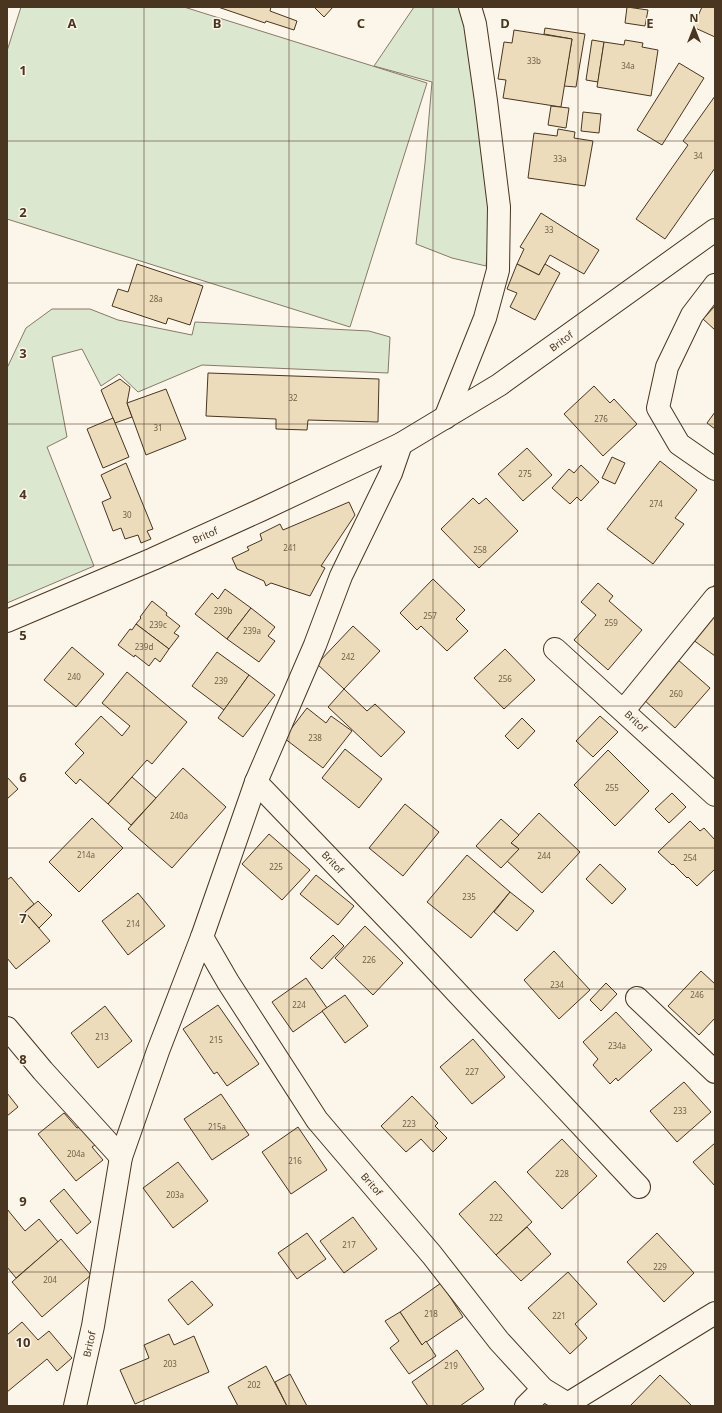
<svg xmlns="http://www.w3.org/2000/svg" width="722" height="1413" viewBox="0 0 722 1413" font-family="'Noto Sans',sans-serif">
  <style>
    .green { fill: #dce7d0; stroke: #887966 }
    .building { fill: #ecdcbc; stroke: #4a3520 }
    .lines { fill: none; stroke-linecap: round; stroke-linejoin: round }
    .minor-casing { stroke: #4a3520; stroke-width: 24 }
    .minor { stroke: #fbf6e9; stroke-width: 22 }
    .grid { fill: none; stroke: #4a3520; stroke-width: 1; stroke-opacity: 0.55 }
    .labels { text-anchor: middle; stroke-width: 3; stroke-linejoin: round; paint-order: stroke }
    .number-label { font-size: 8px; fill: #725f47 }
    .street-label { font-size: 10px; fill: #4a3520; stroke: #fbf6e9 }
    .grid-label { font-size: 13px; text-anchor: middle; font-weight: bold; fill: #4a3520; stroke: #fbf6e9; stroke-width: 3; stroke-linejoin: round; paint-order: stroke }
  </style>
  <rect width="100%" height="100%" fill="#fbf6e9"/>
  <g class="green">
    <path d="M21,7H184L427,83L350,327L7,219V51Z"/>
    <path d="M414,7H459L465,28L481,126L490,228L486,266L452,258L416,244L425,163L432,82L374,66Z"/>
    <path d="M52,309H90L118,320L192,335L195,322L369,331L390,337L388,373L202,365L138,392L119,374L101,386L82,349L52,357L67,437L47,447L94,566L7,603V368L26,328Z"/>
  </g>
  <g class="building">
    <path d="M218,7H271L270,11L297,21L294,30L266,21L265,23Z"/>
    <path d="M314,7H333L324,17Z"/>
    <path d="M627,7L648,10L645,26L625,23Z"/>
    <path d="M702,7H715V37L693,27Z"/>
    <path d="M545,28L585,34L576,87L564,86L572,39L544,34Z"/>
    <path d="M514,30L572,39L561,107L503,98L506,80L498,79L504,42L512,43Z"/>
    <path d="M592,40L604,42L598,82L586,80Z"/>
    <path d="M625,40L643,43L642,47L658,50L651,96L597,87L604,42L624,45Z"/>
    <path d="M679,63L704,78L662,145L637,130Z"/>
    <path d="M715,96V168L665,239L636,219L688,145L683,141Z"/>
    <path d="M551,106L569,108L566,128L548,125Z"/>
    <path d="M583,112L601,114L599,133L581,131Z"/>
    <path d="M558,129L575,132L574,138L593,141L585,186L528,178L534,133L557,136Z"/>
    <path d="M541,213L599,250L584,274L550,255L539,275L517,264L524,249L520,247Z"/>
    <path d="M137,264L203,286L190,325L168,318L166,324L112,306L118,289L128,292Z"/>
    <path d="M517,264L539,275L545,264L560,273L535,320L510,307L517,293L507,289Z"/>
    <path d="M715,306V330L703,319Z"/>
    <path d="M208,373L379,379L378,422L308,420L307,430L276,429V419L206,416Z"/>
    <path d="M120,379L130,387L127,403L132,417L115,423L101,390Z"/>
    <path d="M594,386L610,403L614,399L637,424L603,456L564,414Z"/>
    <path d="M166,389L186,439L146,455L127,403Z"/>
    <path d="M715,412V429L707,423Z"/>
    <path d="M113,418L129,457L103,468L87,429Z"/>
    <path d="M527,448L552,475L523,501L498,474Z"/>
    <path d="M612,457L625,463L615,484L602,478Z"/>
    <path d="M660,461L697,490L675,518L684,524L653,564L607,529Z"/>
    <path d="M126,463L153,529L147,531L151,539L141,543L138,535L125,539L121,528L113,531L102,502L111,498L101,475Z"/>
    <path d="M581,465L599,482L581,501L577,497L570,504L552,488L569,469L574,473Z"/>
    <path d="M473,498L479,504L486,498L518,531L479,568L441,529Z"/>
    <path d="M349,502L355,515L321,566L325,568L310,596L271,583L266,586L264,581L237,569L232,558L249,550L247,547L262,540L260,534L280,524L283,530Z"/>
    <path d="M433,579L465,610L456,619L468,631L447,651L421,626L417,630L400,613Z"/>
    <path d="M598,583L613,596L609,601L642,630L608,670L574,640L596,615L581,602Z"/>
    <path d="M715,584V656L681,631Z"/>
    <path d="M225,589L251,608L227,639L195,614L212,593L218,599Z"/>
    <path d="M152,601L167,613L166,615L180,626L174,633L179,636L169,649L136,624L141,618L140,617Z"/>
    <path d="M251,608L275,627L268,636L275,641L259,662L227,639Z"/>
    <path d="M136,624L169,649L160,662L155,658L149,666L135,655L134,657L118,645L130,629L132,630Z"/>
    <path d="M353,626L380,651L344,689L317,664Z"/>
    <path d="M72,647L104,674L76,707L44,680Z"/>
    <path d="M505,649L535,680L504,709L474,678Z"/>
    <path d="M217,652L249,675L224,710L192,686Z"/>
    <path d="M677,659L710,688L675,728L643,699Z"/>
    <path d="M127,672L187,722L152,764L147,760L108,804L80,779L76,784L65,773L84,753L75,744L101,716L122,736L130,726L102,703Z"/>
    <path d="M249,675L275,695L243,737L218,718Z"/>
    <path d="M344,689L367,711L375,704L405,732L381,757L328,707Z"/>
    <path d="M307,708L326,723L331,716L352,731L323,768L284,738Z"/>
    <path d="M600,716L618,732L593,757L576,741Z"/>
    <path d="M522,718L535,731L518,749L505,736Z"/>
    <path d="M345,749L382,779L359,808L322,778Z"/>
    <path d="M608,750L649,791L615,826L574,785Z"/>
    <path d="M183,768L226,807L172,868L128,829Z"/>
    <path d="M7,777L18,789L7,799Z"/>
    <path d="M132,777L156,798L131,825L108,804Z"/>
    <path d="M672,793L686,807L669,823L655,809Z"/>
    <path d="M405,804L439,832L403,876L369,848Z"/>
    <path d="M539,813L580,852L542,893L507,861L519,849L511,843Z"/>
    <path d="M92,818L123,848L79,892L49,862Z"/>
    <path d="M501,819L519,835L511,843L519,849L501,868L476,846Z"/>
    <path d="M690,821L700,831L704,828L715,840V869L697,886L688,877L687,878L673,864L672,865L658,852Z"/>
    <path d="M269,834L310,870L282,900L242,864Z"/>
    <path d="M467,855L510,892L471,938L427,902Z"/>
    <path d="M600,864L626,889L612,904L586,879Z"/>
    <path d="M316,875L354,906L338,925L300,894Z"/>
    <path d="M11,877L34,904L25,912L50,941L16,969L7,958V880Z"/>
    <path d="M510,892L534,911L517,931L494,912Z"/>
    <path d="M138,893L165,926L128,955L102,921Z"/>
    <path d="M38,901L52,915L39,928L25,912Z"/>
    <path d="M365,926L403,963L373,995L335,958Z"/>
    <path d="M333,935L344,946L322,969L310,958Z"/>
    <path d="M554,951L590,990L559,1019L524,980Z"/>
    <path d="M701,971L715,984V1018L699,1035L668,1006Z"/>
    <path d="M306,978L327,1008L293,1032L272,1002Z"/>
    <path d="M606,983L617,994L601,1011L590,1000Z"/>
    <path d="M345,995L368,1026L345,1043L322,1011Z"/>
    <path d="M218,1005L259,1064L227,1086L217,1072L214,1074L183,1029Z"/>
    <path d="M105,1006L132,1041L98,1068L71,1033Z"/>
    <path d="M616,1012L652,1050L618,1081L616,1078L610,1084L593,1065L598,1059L583,1042Z"/>
    <path d="M473,1039L505,1077L472,1104L440,1067Z"/>
    <path d="M684,1082L711,1112L677,1142L650,1111Z"/>
    <path d="M7,1093L18,1107L7,1116Z"/>
    <path d="M221,1094L249,1135L212,1160L184,1119Z"/>
    <path d="M412,1096L438,1123L435,1126L447,1138L433,1152L421,1139L406,1152L381,1126Z"/>
    <path d="M64,1113L77,1128L80,1127L95,1145L92,1147L103,1160L76,1181L38,1134Z"/>
    <path d="M298,1127L327,1170L291,1194L262,1152Z"/>
    <path d="M562,1139L597,1176L562,1209L527,1172Z"/>
    <path d="M715,1143V1186L693,1162Z"/>
    <path d="M178,1162L208,1201L173,1228L143,1188Z"/>
    <path d="M495,1181L532,1222L496,1255L459,1214Z"/>
    <path d="M64,1189L91,1222L77,1234L50,1201Z"/>
    <path d="M7,1209L25,1231L39,1219L58,1242L16,1278L7,1267Z"/>
    <path d="M353,1217L377,1249L344,1273L320,1241Z"/>
    <path d="M527,1227L551,1254L521,1281L496,1255Z"/>
    <path d="M307,1233L326,1259L297,1279L278,1253Z"/>
    <path d="M657,1233L694,1273L664,1302L627,1262Z"/>
    <path d="M61,1239L91,1275L42,1317L12,1282Z"/>
    <path d="M568,1272L597,1304L575,1324L587,1338L570,1354L528,1308Z"/>
    <path d="M192,1281L213,1305L188,1325L168,1300Z"/>
    <path d="M441,1283L463,1317L422,1345L400,1312Z"/>
    <path d="M400,1312L422,1345L426,1341L436,1356L409,1374L390,1348L399,1341L385,1321Z"/>
    <path d="M22,1322L38,1340L49,1331L72,1358L57,1371L47,1359L7,1392V1335Z"/>
    <path d="M169,1334L174,1345L194,1336L209,1372L135,1404L120,1370L149,1358L144,1345Z"/>
    <path d="M457,1350L484,1389L460,1406H428L412,1382Z"/>
    <path d="M266,1366L287,1406H238L228,1387Z"/>
    <path d="M290,1374L307,1406H287L275,1382Z"/>
    <path d="M660,1375L692,1406H630Z"/>
  </g>
  <g class="lines">
    <g class="minor-casing">
      <g id="minor">
        <path d="M715,285L692,315L667,367L658,408L679,444L715,469"/>
        <path d="M445,418L485,318L498,270L499,207L486,101L475,24L470,7"/>
        <path d="M401,444L391,473L341,576L315,645L256,782L202,937L228,982L317,1120L432,1255L499,1341L543,1389L571,1406"/>
        <path d="M7,621L153,559L261,510L401,444L499,385L715,230"/>
        <path d="M555,649L715,795"/>
        <path d="M624,710L715,598"/>
        <path d="M256,782L405,937L639,1187"/>
        <path d="M637,998L715,1072"/>
        <path d="M7,1028L43,1071L121,1157"/>
        <path d="M569,1403L715,1313"/>
        <path d="M75,1406L93,1326L121,1157L158,1051L202,937"/>
        <path d="M526,1406L543,1389"/>
      </g>
    </g>
    <use href="#minor" class="minor"/>
  </g>
  <path class="grid" d="M144,7V1406M289,7V1406M433,7V1406M578,7V1406M7,141H715M7,283H715M7,424H715M7,565H715M7,706H715M7,848H715M7,989H715M7,1130H715M7,1272H715"/>
  <g class="labels">
    <g class="number-label">
      <text x="534" y="64">33b</text>
      <text x="628" y="69">34a</text>
      <text x="698" y="159">34</text>
      <text x="560" y="162">33a</text>
      <text x="549" y="233">33</text>
      <text x="156" y="302">28a</text>
      <text x="293" y="401">32</text>
      <text x="601" y="422">276</text>
      <text x="158" y="431">31</text>
      <text x="525" y="477">275</text>
      <text x="656" y="507">274</text>
      <text x="127" y="518">30</text>
      <text x="290" y="551">241</text>
      <text x="480" y="553">258</text>
      <text x="223" y="614">239b</text>
      <text x="430" y="619">257</text>
      <text x="611" y="626">259</text>
      <text x="158" y="628">239c</text>
      <text x="252" y="634">239a</text>
      <text x="144" y="650">239d</text>
      <text x="348" y="660">242</text>
      <text x="74" y="680">240</text>
      <text x="505" y="682">256</text>
      <text x="221" y="684">239</text>
      <text x="676" y="697">260</text>
      <text x="315" y="741">238</text>
      <text x="612" y="791">255</text>
      <text x="179" y="819">240a</text>
      <text x="86" y="858">214a</text>
      <text x="544" y="859">244</text>
      <text x="690" y="861">254</text>
      <text x="276" y="870">225</text>
      <text x="469" y="900">235</text>
      <text x="133" y="927">214</text>
      <text x="369" y="963">226</text>
      <text x="557" y="988">234</text>
      <text x="697" y="998">246</text>
      <text x="299" y="1008">224</text>
      <text x="102" y="1040">213</text>
      <text x="216" y="1043">215</text>
      <text x="617" y="1049">234a</text>
      <text x="472" y="1075">227</text>
      <text x="680" y="1114">233</text>
      <text x="409" y="1127">223</text>
      <text x="217" y="1130">215a</text>
      <text x="76" y="1157">204a</text>
      <text x="295" y="1164">216</text>
      <text x="562" y="1177">228</text>
      <text x="175" y="1198">203a</text>
      <text x="496" y="1221">222</text>
      <text x="349" y="1248">217</text>
      <text x="660" y="1270">229</text>
      <text x="50" y="1283">204</text>
      <text x="431" y="1317">218</text>
      <text x="559" y="1319">221</text>
      <text x="170" y="1367">203</text>
      <text x="451" y="1369">219</text>
      <text x="254" y="1388">202</text>
    </g>
    <g class="street-label">
      <text transform="translate(561 341) rotate(-36)" y="4">Britof</text>
      <text transform="translate(205 535) rotate(-24)" y="4">Britof</text>
      <text transform="translate(636 721) rotate(43)" y="4">Britof</text>
      <text transform="translate(333 862) rotate(46)" y="4">Britof</text>
      <text transform="translate(372 1184) rotate(49)" y="4">Britof</text>
      <text transform="translate(89 1344) rotate(-77)" y="4">Britof</text>
    </g>
  </g>
  <g class="grid-label">
    <text x="72" y="28">A</text>
    <text x="217" y="28">B</text>
    <text x="361" y="28">C</text>
    <text x="505" y="28">D</text>
    <text x="650" y="28">E</text>
    <text x="23" y="75">1</text>
    <text x="23" y="217">2</text>
    <text x="23" y="358">3</text>
    <text x="23" y="499">4</text>
    <text x="23" y="640">5</text>
    <text x="23" y="782">6</text>
    <text x="23" y="923">7</text>
    <text x="23" y="1064">8</text>
    <text x="23" y="1206">9</text>
    <text x="23" y="1347">10</text>
  </g>
  <rect width="722" height="1413" fill="none" stroke="#4a3520" stroke-width="16"/>
  <g transform="translate(694 28)" stroke="#fbf6e9" stroke-width="3" paint-order="stroke">
  <path d="M0-3L7 15L0 10L-7 15Z" fill="#4a3520"/>
  <text y="-6" font-size="11" font-weight="bold" text-anchor="middle" fill="#4a3520">N</text>
  </g>
</svg>
